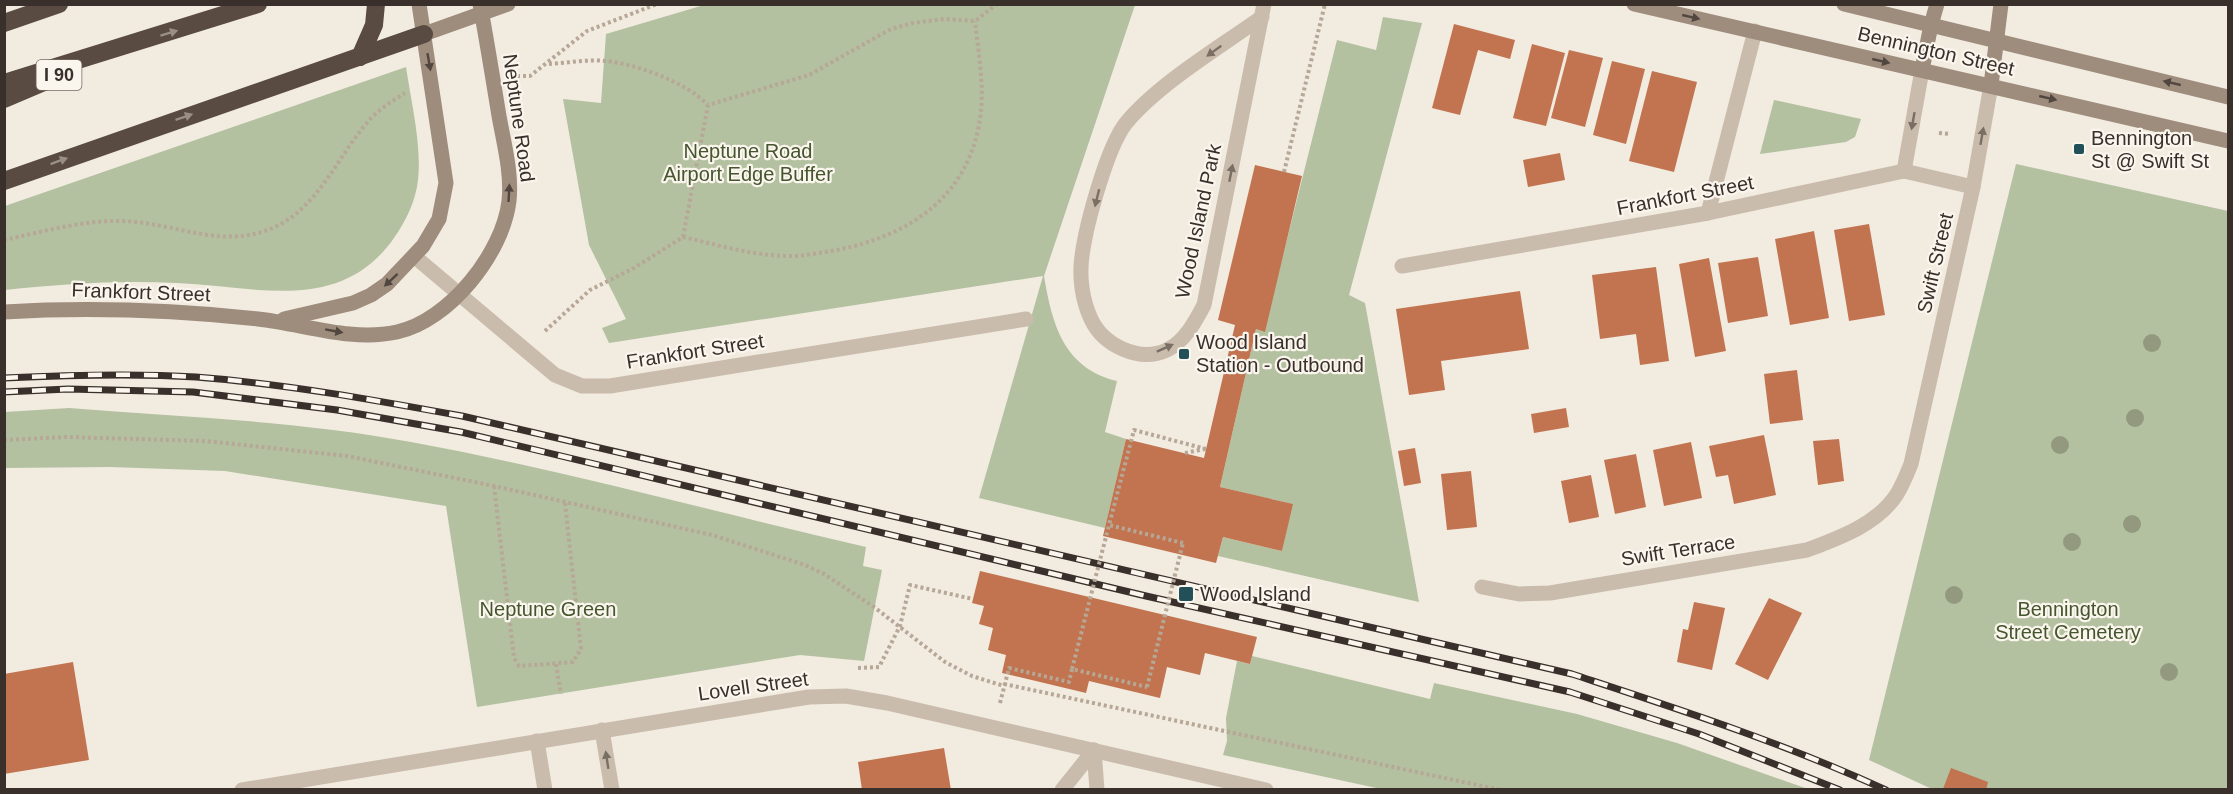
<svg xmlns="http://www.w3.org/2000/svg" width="2233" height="794" viewBox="0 0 2233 794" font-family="Arial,sans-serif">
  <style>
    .green { fill: #b3c1a0 }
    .building { fill: #c1744f }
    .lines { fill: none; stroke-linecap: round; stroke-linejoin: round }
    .path { stroke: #b6a796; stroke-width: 4; stroke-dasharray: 3 3; stroke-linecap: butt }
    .lane { stroke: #cabcac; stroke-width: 15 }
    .street { stroke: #cabcac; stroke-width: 15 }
    .secondary { stroke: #9e8c7d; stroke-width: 15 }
    .highway { stroke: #594b42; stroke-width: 18 }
    .rail-casing { stroke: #39302b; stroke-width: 7 }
    .rail { stroke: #faf5ed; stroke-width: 4.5; stroke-dasharray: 14; stroke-linecap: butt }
    .path-bridge { stroke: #b6a796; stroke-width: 4; stroke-dasharray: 3 3; stroke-linecap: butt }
    .tree { fill: #93997f }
    .oneway { fill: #524740 }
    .oneway2 { fill: #998f86 }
    .oneway3 { fill: #7a6f65 }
    .poi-dot { fill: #225059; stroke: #faf5ed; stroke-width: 2 }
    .labels { text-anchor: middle; stroke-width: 4.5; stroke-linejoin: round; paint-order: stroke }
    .shield { fill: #faf5ed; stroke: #736b65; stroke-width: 1.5 }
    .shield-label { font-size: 18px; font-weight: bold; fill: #39302b }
    .street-label { font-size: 20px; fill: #39302b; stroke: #faf5ed }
    .poi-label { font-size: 20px; fill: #39302b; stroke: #faf5ed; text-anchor: start }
    .park-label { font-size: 20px; fill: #45562f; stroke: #faf5ed }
  </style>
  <rect width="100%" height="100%" fill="#f2ebe0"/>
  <g class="green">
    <path d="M704,5H1135L1044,276C1052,323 1063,368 1117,381L1105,432L1126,439L1105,528L979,498L1043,276L609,343L602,328L626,319L589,245L563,99L601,103L606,34Z"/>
    <path d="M1383,17L1422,23L1349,295L1365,303L1419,602L1218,556L1223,537L1282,551L1292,504L1220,487L1256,329L1264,331L1337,40L1376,50Z"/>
    <path d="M406,67C411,101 422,146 418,180C416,200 406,221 394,238C340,315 255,286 177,283C119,280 62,284 5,290V206Z"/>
    <path d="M1774,100L1861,119L1855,137L1846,142L1760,154Z"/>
    <path d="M2016,164L2228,211V789H1932L1869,760Z"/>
    <path d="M69,408C182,417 299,421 411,442C564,470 714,512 866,547L863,566L882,570L864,661L800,655L477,707L446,506L225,471L110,467L5,468V412Z"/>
    <path d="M1252,656L1430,699L1434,683L1577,714L1677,743L1808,789H1381L1223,755L1227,741L1226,718L1237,661L1250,664Z"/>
  </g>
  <g class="building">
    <path d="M1454,24L1515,40L1510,59L1478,50L1460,115L1432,108Z"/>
    <path d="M1532,44L1565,53L1546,126L1513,118Z"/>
    <path d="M1569,50L1603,58L1585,127L1551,118Z"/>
    <path d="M1612,61L1645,69L1626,144L1593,135Z"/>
    <path d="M1652,71L1697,82L1674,172L1629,161Z"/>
    <path d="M1560,153L1565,180L1528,187L1523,160Z"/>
    <path d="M1255,165L1302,176L1265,332L1256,329L1220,487L1293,504L1282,551L1223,537L1216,563L1103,536L1126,439L1204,458L1235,325L1218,320Z"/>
    <path d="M1869,224L1885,315L1849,321L1834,230Z"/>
    <path d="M1814,231L1829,318L1790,325L1775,239Z"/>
    <path d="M1758,257L1768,316L1728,323L1718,263Z"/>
    <path d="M1709,258L1726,351L1695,357L1679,264Z"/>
    <path d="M1656,267L1669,361L1640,365L1636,334L1600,339L1592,275Z"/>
    <path d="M1520,291L1529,349L1441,361L1445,390L1409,395L1396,309Z"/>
    <path d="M1797,370L1803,420L1770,424L1764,374Z"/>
    <path d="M1566,408L1569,427L1534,433L1531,414Z"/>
    <path d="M1764,435L1776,495L1734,504L1728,475L1716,477L1709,446Z"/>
    <path d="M1839,439L1844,481L1818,485L1813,441Z"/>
    <path d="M1691,442L1702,498L1664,506L1653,450Z"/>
    <path d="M1415,448L1421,483L1404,486L1398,451Z"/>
    <path d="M1636,454L1646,507L1615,514L1604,460Z"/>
    <path d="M1471,471L1477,527L1447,530L1441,474Z"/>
    <path d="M1591,475L1599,517L1569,523L1561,481Z"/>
    <path d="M980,571L1257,637L1250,664L1205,653L1200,675L1167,667L1160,698L1089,681L1086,693L1002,673L1006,655L988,650L993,628L979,624L984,606L972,603Z"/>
    <path d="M1769,598L1802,613L1768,680L1735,664Z"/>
    <path d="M1694,602L1725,608L1712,670L1677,662L1683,629L1688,630Z"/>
    <path d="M73,662L89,760L4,774V674Z"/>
    <path d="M944,748L951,790H862L858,762Z"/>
    <path d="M1951,768L1988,782L1986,790L1943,789Z"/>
  </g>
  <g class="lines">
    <g class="path">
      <path d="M549,64C568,63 588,59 606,61C637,64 687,83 708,105L809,75L891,29L913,23L944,19L975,21L997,4"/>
      <path d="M517,76H530L587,31L657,4"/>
      <path d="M1939,133L1950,134"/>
      <path d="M1284,172L1325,4"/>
      <path d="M683,237L708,105"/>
      <path d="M4,240C42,232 82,220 121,221C176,222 223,252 277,226C319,205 337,158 366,124C376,111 391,102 405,93"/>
      <path d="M545,331L590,290L634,268L683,237C718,245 754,256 790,256C804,256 818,253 831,251C910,237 972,196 981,111C984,82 978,50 975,21"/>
      <path d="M4,440L66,437L206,441L347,456L494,486L712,535L805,565L824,574L874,607L945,662L972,676L1004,686"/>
      <path d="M1185,453L1205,449"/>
      <path d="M494,486L514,658L519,666L573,662L581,649L565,503"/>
      <path d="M1183,543L1109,525L1134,430L1206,449"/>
      <path d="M556,664L561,694"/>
      <path d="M858,668L879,667L900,626L910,585L973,599"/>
      <path d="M1004,684L1501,790"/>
      <path d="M1000,703L1009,668L1069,682L1072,669L1147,687"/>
    </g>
    <g class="lane">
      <path d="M1262,17C1220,47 1158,84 1126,123C1107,147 1086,225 1082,256C1079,276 1082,300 1091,319C1103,345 1139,363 1167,350C1185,341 1195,322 1204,305L1264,4"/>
      <path d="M1094,750L1097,790"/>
      <path d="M1062,790L1094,750"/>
    </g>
    <g class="street">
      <path d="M1904,171L1922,70"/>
      <path d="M1708,213L1755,31"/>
      <path d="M414,256L555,375L582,386H610L1026,319"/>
      <path d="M1402,266L1708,213L1904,171L1973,187"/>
      <path d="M1482,587L1519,594L1550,593L1807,550C1839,538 1878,524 1897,494C1903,484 1907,474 1911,464L1973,187L1991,85"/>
      <path d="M602,730L612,790"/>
      <path d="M537,741L545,790"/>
      <path d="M242,790L809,697L846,696L887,703L1266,790"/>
    </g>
    <g class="secondary">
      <path d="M1634,4L2228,141"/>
      <path d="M1844,4L2228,97"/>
      <path d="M424,34L508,4"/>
      <path d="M1922,70L1931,25L1937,4"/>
      <path d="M1991,85L2001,4"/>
      <path d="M4,312C89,307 174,310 258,319C304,324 351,342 397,332C449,321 503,253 509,201C512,173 504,144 499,116C493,79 487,42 480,4"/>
      <path d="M284,319L353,303L371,295L387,284L423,246L439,219L446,183L419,4"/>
    </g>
    <g class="highway">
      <path d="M4,23L59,4"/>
      <path d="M360,57L374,25L376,4"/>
      <path d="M4,83L258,4"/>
      <path d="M4,99L51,79"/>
      <path d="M4,181L424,34"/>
    </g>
    <g class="rail-casing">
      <g id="rail">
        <path d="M4,378C68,375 133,373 196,377C286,384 374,400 462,416L1572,674C1678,709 1784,743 1886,790"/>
        <path d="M4,392L68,389L193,392L337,410L461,432L1146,596L1570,692L1699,734L1840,790"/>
      </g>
    </g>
    <use href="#rail" class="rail"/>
    <g class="path-bridge">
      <path d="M1072,669L1109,525"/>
      <path d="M1147,687L1183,543"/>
    </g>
  </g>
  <g class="tree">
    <circle cx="2152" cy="343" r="9"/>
    <circle cx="2135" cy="418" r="9"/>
    <circle cx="2060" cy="445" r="9"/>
    <circle cx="2132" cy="524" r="9"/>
    <circle cx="2072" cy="542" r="9"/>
    <circle cx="1954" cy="595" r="9"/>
    <circle cx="2169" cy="672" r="9"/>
  </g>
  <defs><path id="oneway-solid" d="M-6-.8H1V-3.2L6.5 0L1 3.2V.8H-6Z" transform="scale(1.5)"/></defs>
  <g class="oneway">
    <use href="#oneway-solid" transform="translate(1691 17) rotate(13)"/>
    <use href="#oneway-solid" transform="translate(1881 61) rotate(13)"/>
    <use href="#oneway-solid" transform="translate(429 62) rotate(80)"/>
    <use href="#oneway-solid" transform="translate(2172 83) rotate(-167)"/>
    <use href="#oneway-solid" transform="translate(2048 98) rotate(13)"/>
    <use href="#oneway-solid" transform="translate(509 193) rotate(-87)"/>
    <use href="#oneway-solid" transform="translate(391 280) rotate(137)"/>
    <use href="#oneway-solid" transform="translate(334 331) rotate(10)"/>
  </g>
  <g class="oneway2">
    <use href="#oneway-solid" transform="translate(169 33) rotate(-17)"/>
    <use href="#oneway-solid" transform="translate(184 117) rotate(-19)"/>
    <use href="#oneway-solid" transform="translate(59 161) rotate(-20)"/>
  </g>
  <g class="oneway3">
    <use href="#oneway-solid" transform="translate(1214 51) rotate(144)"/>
    <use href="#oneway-solid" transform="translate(1913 121) rotate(100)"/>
    <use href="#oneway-solid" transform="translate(1982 136) rotate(-80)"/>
    <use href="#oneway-solid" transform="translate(1231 173) rotate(-79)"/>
    <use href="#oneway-solid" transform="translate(1097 198) rotate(104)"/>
    <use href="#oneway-solid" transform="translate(1165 348) rotate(-24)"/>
    <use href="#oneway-solid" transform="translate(607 760) rotate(-99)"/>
  </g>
  <g class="poi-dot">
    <rect x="2073" y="143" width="12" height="12" rx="3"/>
    <rect x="1178" y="348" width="12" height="12" rx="3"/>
    <rect x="1178" y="586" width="16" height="16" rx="3"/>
  </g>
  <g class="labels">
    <rect class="shield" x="36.5" y="60" width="45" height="30" rx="4.5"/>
    <g class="shield-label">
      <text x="59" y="81">I 90</text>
    </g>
    <g class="street-label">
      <text transform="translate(1936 51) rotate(13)" y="7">Bennington Street</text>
      <text transform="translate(519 118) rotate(82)" y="7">Neptune Road</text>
      <text transform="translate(1685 195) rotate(-11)" y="7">Frankfort Street</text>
      <text transform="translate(1198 221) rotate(-78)" y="7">Wood Island Park</text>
      <text transform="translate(1935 263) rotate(-77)" y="7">Swift Street</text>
      <text transform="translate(141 292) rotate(2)" y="7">Frankfort Street</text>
      <text transform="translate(695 351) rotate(-9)" y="7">Frankfort Street</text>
      <text transform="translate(1678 550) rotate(-9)" y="7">Swift Terrace</text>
      <text transform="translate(753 686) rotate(-8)" y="7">Lovell Street</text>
    </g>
    <g class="poi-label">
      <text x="2091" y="145">Bennington<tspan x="2091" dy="23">St @ Swift St</tspan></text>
      <text x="1196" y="349">Wood Island<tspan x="1196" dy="23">Station - Outbound</tspan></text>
      <text x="1200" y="601">Wood Island</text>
    </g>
    <g class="park-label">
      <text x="748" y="158">Neptune Road<tspan x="748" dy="23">Airport Edge Buffer</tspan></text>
      <text x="548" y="616">Neptune Green</text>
      <text x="2068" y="616">Bennington<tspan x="2068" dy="23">Street Cemetery</tspan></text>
    </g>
  </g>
  <rect width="2233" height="794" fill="none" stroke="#39302b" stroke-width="12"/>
</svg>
